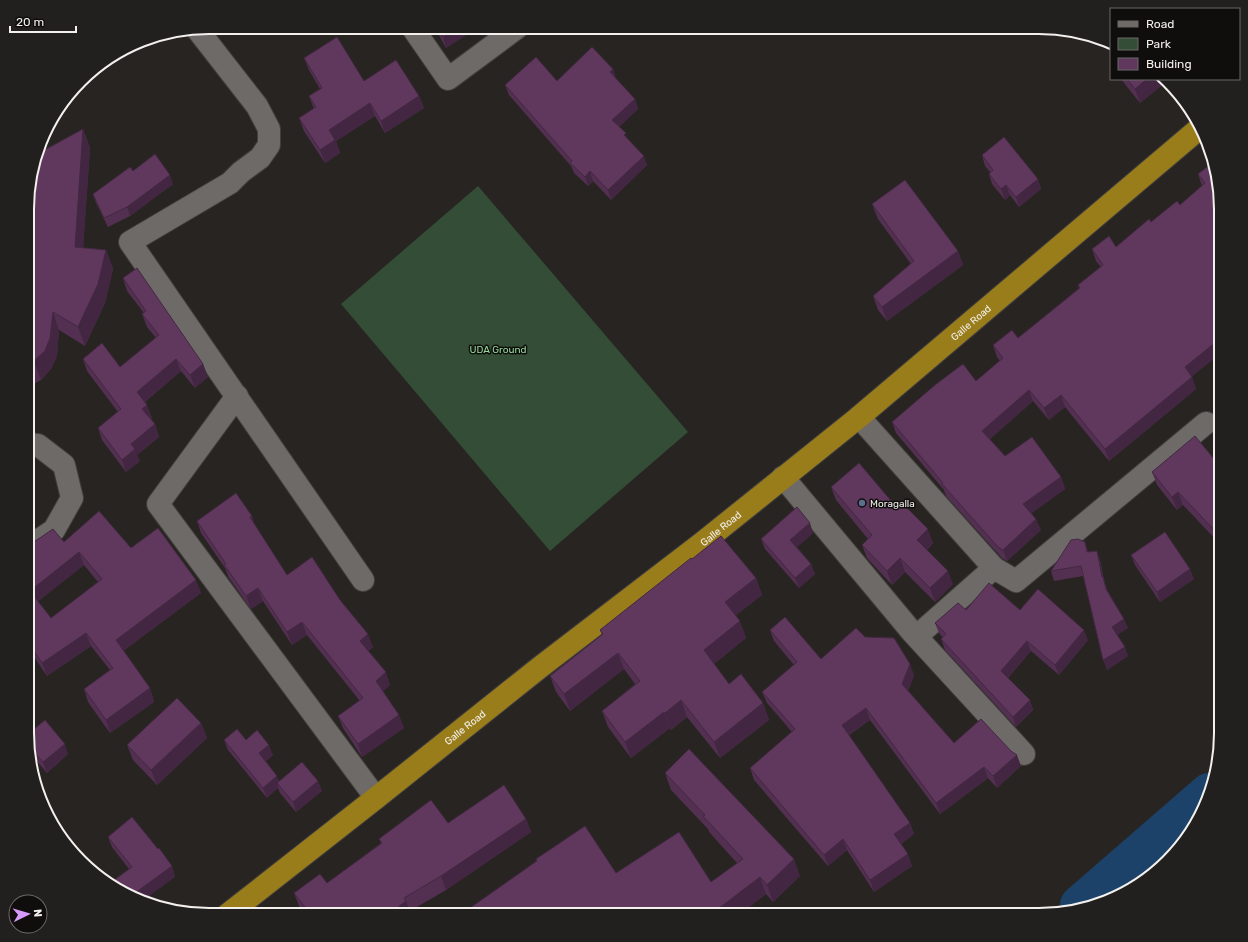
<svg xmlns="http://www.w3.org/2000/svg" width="1248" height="942" viewBox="0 0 1248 942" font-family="Rubik,sans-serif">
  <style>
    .green { fill: #344d36 }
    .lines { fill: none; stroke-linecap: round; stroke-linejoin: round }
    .river { stroke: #1c4269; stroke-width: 40 }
    .minor-casing { stroke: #423f3d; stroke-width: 24 }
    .highway-casing { stroke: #423f3d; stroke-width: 24 }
    .minor { stroke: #6e6a67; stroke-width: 22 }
    .highway { stroke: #9a7d1b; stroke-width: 22 }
    .wall { fill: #533051; fill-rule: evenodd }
    .shaded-wall { fill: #432742 }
    .building { fill: #60385e; stroke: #432742; fill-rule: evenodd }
    .service-dot { fill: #5c6f8a; stroke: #0f0e0c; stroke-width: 1.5 }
    .labels { text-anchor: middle; stroke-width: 3; stroke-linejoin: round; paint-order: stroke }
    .street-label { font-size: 10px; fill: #f3f0ee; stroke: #0f0e0c }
    .park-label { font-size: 10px; fill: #95d99b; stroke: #0f0e0c }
    .poi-label { font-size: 10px; fill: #f3f0ee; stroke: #0f0e0c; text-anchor: start }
    .rim { fill: none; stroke: #f3f0ee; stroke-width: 2 }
  </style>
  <rect width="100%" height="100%" fill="#282421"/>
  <path class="green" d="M478,186L688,432L550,551L341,304Z"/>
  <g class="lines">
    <path class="river" d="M1080,905L1209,793"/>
    <g class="minor-casing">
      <g id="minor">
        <path d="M412,27L448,79L518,27"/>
        <path d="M197,29L257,106L269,129V145L260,158L241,172L230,183L130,242L363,580"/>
        <path d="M237,396L158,504L376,798"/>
        <path d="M859,417L994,568L917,636"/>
        <path d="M28,444L38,445L64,465L72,498L54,530L30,546"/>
        <path d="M783,477L912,632L1024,754"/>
        <path d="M994,568L1016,581L1206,423"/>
      </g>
    </g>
    <g class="highway-casing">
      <g id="highway">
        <path id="s1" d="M227,915L376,798L539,668L702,543L859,417L1201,127"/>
      </g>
    </g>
    <use href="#minor" class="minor"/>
    <use href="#highway" class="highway"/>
  </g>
  <g class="wall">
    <path d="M332,27H350L337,35Z"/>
    <path d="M434,27H475L469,31V33L446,48L436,30Z"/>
    <path d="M304,58L364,81L419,96L424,108L385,133L375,116L336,141L340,153L325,163L304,131L299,118L314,109L309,96L320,89L309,70Z"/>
    <path d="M613,69L616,79L635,99L638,109L619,127L647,165L611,200L593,181L588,186L574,173L571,166L509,95L505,85L557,81Z"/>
    <path d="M1121,79H1164L1166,82L1140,103Z"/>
    <path d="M83,129L90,148L83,248L106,250L113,269L105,303L85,346L59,330L57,356L51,369L41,380L28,387L29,185Z"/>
    <path d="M982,155L1038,179L1041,189L1019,207L1010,195L1005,200L992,184L989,174L990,172L985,166Z"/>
    <path d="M1211,164L1192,377L1196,389L1109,461L1065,407L1049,420L1033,401L990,439L1005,456L1061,477L1065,489L1031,513L1041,530L1007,561L1002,558L946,496L944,490L896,433L892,422L976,381L1000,361L997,357L993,345L1018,338L1079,288L1078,285L1101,267L1096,261L1092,249L1116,247L1151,222L1180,205L1202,186L1198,174Z"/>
    <path d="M133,171L173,184L130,216L108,227L96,203L93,194Z"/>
    <path d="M872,204L958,251L963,265L887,321L878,310L873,296L911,264L878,219Z"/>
    <path d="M123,278L203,364L208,377L195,388L181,371L145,402L152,418L150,419L155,424L159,437L137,455L140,461L126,472L102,440L98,428L118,412L87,371L83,359L120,367L156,338L147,327L142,314L144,313L127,291Z"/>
    <path d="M1221,452V545L1183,505L1177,510L1157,485L1152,472L1214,459Z"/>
    <path d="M831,487L898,509L933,543L927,550L953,584L935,602L905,572L892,585L867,558L862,545L868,539L836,500Z"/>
    <path d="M252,516L255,526L287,575L340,600L373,647L368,651L390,685L383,691L404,728L362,757L343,728L338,716L360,701L307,635L292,645L263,601L251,609L229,578L225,568L201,533L197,521Z"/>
    <path d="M813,533L797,547L811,564L815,574L799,588L765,549L761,539Z"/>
    <path d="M64,542L131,548L201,593L123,651L150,688L154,702L110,733L88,702L84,689L110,670L91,646L47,676L28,648V546ZM84,565L98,582L51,618L38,601Z"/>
    <path d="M1088,552L1100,560L1104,580L1108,592L1128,628L1117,635L1128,656L1107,670L1083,576L1054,581L1051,571Z"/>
    <path d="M1131,555L1194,579L1160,602L1135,565Z"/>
    <path d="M692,559L756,578L762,595L736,615L746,638L714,664L729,684L763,703L769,720L720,758L687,717L671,730L670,728L631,758L608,727L602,711L635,684L624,669L570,711L556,692L550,676L602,635L600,630Z"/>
    <path d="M966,610H1020L1088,640L1059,675L1031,651L1008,678L1030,700L1033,710L1016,727L945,650L941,639L943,638L939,633L935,623Z"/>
    <path d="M770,630L821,659L865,637L914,675L908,691L954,743L1021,766L997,788L988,778L940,814L870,720L849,735L910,823L914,834L901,844L912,866L874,892L847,850L828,866L754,780L750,768L792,732L767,703L762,692L794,665L774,641Z"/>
    <path d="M201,723L207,738L157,785L133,760L127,745Z"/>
    <path d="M27,735L68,754L47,773L29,752L27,745Z"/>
    <path d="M224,740H246L273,755L266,761L279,781H318L322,791L296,812L280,793L278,788L267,798L228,750Z"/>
    <path d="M665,773L800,876L773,902L766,894L739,915H460L536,861V859L616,873L711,882L737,863L710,833L708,829L671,790Z"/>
    <path d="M526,819L531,832L446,890L410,911L411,914V915H305L299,906L294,893L327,883L381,843L379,839L448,823Z"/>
    <path d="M108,837L172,866L175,877L129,869L112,847Z"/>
  </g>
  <g class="shaded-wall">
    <path d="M459,27H467L469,33L446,48L443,37Z"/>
    <path d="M613,69L616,79L610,72Z"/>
    <path d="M1147,79H1164L1166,82L1140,103L1135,89Z"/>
    <path d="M419,96L424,108L385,133L381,121Z"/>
    <path d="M635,99L638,109L616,130L612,120Z"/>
    <path d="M370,103L375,116L336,141L340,153L325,163L320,150L329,130Z"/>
    <path d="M83,129L90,148L82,266L75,247Z"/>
    <path d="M644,156L647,165L611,200L608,190Z"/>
    <path d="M590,171L593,181L588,186L585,177Z"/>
    <path d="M170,175L173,184L130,216L127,207Z"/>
    <path d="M1038,179L1041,189L1019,207L1016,197Z"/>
    <path d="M1006,185L1010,195L1005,200L1001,189Z"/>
    <path d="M106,250L113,269L105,303L85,346L78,327Z"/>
    <path d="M958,251L963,265L887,321L882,307Z"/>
    <path d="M53,312L59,330L57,356L51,369L41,380L34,361Z"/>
    <path d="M1221,338V353L1189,379L1185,367Z"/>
    <path d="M176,359L181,371L142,404L137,392Z"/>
    <path d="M203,364L208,377L195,388L190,375Z"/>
    <path d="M1192,377L1196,389L1109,461L1105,449Z"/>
    <path d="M1029,390L1033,401L986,442L982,431Z"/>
    <path d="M1061,395L1065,407L1049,420L1044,408Z"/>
    <path d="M147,405L152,418L147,422L142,409Z"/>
    <path d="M155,424L159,437L137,455L140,461L126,472L122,460L131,444Z"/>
    <path d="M1061,477L1065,489L1028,516L1023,504Z"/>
    <path d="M1178,492L1183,505L1177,510L1172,497Z"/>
    <path d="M252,516L256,529L250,517Z"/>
    <path d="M1036,519L1041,530L1007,561L1003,550Z"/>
    <path d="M810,523L813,533L794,550L790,540Z"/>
    <path d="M928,529L933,543L922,554L917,540Z"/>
    <path d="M1085,542L1088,551L1090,562L1087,552Z"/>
    <path d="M1097,551L1100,560L1104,580L1106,586L1109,599L1102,577Z"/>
    <path d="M79,552L84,565L35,604L30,591Z"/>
    <path d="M900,558L905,572L892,585L887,571Z"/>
    <path d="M811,564L815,574L799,588L795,578Z"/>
    <path d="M1190,569L1194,579L1160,602L1157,592Z"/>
    <path d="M948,571L953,584L935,602L930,588Z"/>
    <path d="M756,578L762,595L731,619L725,602Z"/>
    <path d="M196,580L201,593L120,653L116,640Z"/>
    <path d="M258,588L263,601L251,609L246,596Z"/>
    <path d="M1124,619L1128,628L1116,636L1112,627Z"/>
    <path d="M740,621L746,638L710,667L704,650Z"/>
    <path d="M302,622L307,635L292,645L287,632Z"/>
    <path d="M1084,630L1088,640L1059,675L1055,665Z"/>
    <path d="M86,633L91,646L47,676L42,663Z"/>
    <path d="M368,634L373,647L365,653L360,641Z"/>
    <path d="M1027,641L1031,651L1005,681L1001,671Z"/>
    <path d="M1125,647L1128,656L1107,670L1103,660Z"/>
    <path d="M618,653L624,669L570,711L564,694Z"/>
    <path d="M910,664L914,675L906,696L902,684Z"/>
    <path d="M386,672L390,685L380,694L376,681Z"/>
    <path d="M150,688L154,702L110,733L106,720Z"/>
    <path d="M681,700L687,717L671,730L665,713Z"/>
    <path d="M1030,700L1033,710L1016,727L1013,717Z"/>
    <path d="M763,703L769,720L720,758L714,742Z"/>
    <path d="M866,708L870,720L846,736L842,725Z"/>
    <path d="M664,712L670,728L631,758L625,742Z"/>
    <path d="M399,715L404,728L362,757L358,744Z"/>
    <path d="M201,723L207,738L157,785L151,770Z"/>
    <path d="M65,744L68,754L47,773L43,762Z"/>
    <path d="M269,745L273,755L263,764L259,753Z"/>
    <path d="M1017,755L1021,766L997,788L993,776Z"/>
    <path d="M984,767L988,778L940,814L936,803Z"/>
    <path d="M277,776L281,786L277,783L278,788L267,798L263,788Z"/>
    <path d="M318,781L322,791L296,812L293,802Z"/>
    <path d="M526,819L531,832L446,890L441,876Z"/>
    <path d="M910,823L914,834L899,845L894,834Z"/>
    <path d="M843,839L847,850L828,866L824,855Z"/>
    <path d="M908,854L912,866L874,892L870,880Z"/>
    <path d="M794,859L800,876L773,902L767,885Z"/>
    <path d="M172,866L175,877L141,902L131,896Z"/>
    <path d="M760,877L766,894L739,915H710Z"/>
    <path d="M406,901L411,914V915H388Z"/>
  </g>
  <g class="building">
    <path d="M436,27H459L443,37Z"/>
    <path d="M337,37L364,81L396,60L419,96L381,121L370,103L329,130L335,140L320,150L299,118L316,107L309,96L322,88L304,58Z"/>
    <path d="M592,47L613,69L610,72L635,99L612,120L626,133L624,135L644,156L608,190L590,171L585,177L570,163L572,161L505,85L536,57L557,81Z"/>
    <path d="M1127,79H1147L1135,89Z"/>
    <path d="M83,129L75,247L106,250L98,284L78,327L53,312L50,338L45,351L34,361L28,365L29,185L39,153Z"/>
    <path d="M1004,137L1038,179L1016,197L1006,185L1001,189L989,174L993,170L982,155Z"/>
    <path d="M155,154L170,175L127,207L104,218L93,194L130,167L133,171Z"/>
    <path d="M1211,164L1221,209V338L1185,367L1192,377L1105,449L1061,395L1044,408L1029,390L982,431L1005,456L1032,437L1061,477L1023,504L1036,519L1003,550L998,547L942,484L943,483L892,422L935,385L963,364L976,381L1003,358L993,345L1012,330L1018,338L1080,288L1078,285L1103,265L1092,249L1109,236L1116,247L1149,219L1151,222L1177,201L1180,205L1205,183L1198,174Z"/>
    <path d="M905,180L958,251L882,307L873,296L914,261L872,204Z"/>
    <path d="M137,268L203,364L190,375L176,359L137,392L147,405L142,409L155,424L131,444L135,449L122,460L98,428L121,409L83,359L102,343L120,367L159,335L142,314L146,311L123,278Z"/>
    <path d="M1195,436L1214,459L1221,452V537L1178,492L1172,497L1152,472Z"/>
    <path d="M859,463L898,509L903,504L928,529L917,540L948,571L930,588L900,558L887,571L862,545L872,535L831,487Z"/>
    <path d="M236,493L252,516L250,517L287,575L312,557L340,600L368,634L360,641L386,672L376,681L399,715L358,744L338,716L363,698L302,622L287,632L258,588L246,596L228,570L224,565L226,564L197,521Z"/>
    <path d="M797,507L810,523L790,540L811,564L795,578L761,539Z"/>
    <path d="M99,511L131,548L158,528L196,580L116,640L150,688L106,720L84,689L113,668L86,633L42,663L28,642V546L53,529L64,542ZM79,552L102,579L51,618L30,591Z"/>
    <path d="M1165,532L1190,569L1157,592L1131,555Z"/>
    <path d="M721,536L756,578L725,602L740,621L704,650L729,684L741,674L763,703L714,742L681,700L665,713L664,712L625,742L602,711L640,681L618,653L564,694L550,676L603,634L600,630L691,558L692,559Z"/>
    <path d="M1078,539L1085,542L1087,552L1097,551L1102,577H1103L1106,589L1124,619L1112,627L1125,647L1103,660L1081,566L1051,571L1071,540Z"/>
    <path d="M989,583L1020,610L1038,589L1084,630L1055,665L1027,641L1001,671L1030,700L1013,717L941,639L946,634L935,623L958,603L966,610Z"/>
    <path d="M785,617L821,659L856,628L865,637L894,638L910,664L902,684L954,743L981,719L1011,751L1017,755L993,776L984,767L936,803L866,708L842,725L910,823L894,834L908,854L870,880L843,839L824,855L750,768L795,729L762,692L797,662L770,630Z"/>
    <path d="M177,698L201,723L151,770L127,745Z"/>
    <path d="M45,720L65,744L43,762L27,744V735Z"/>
    <path d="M237,729L246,740L257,730L269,745L259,753L277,776L263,788L224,740Z"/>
    <path d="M689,749L794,859L767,885L760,877L710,915H460L537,861L536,859L585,826L616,873L679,832L711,882L743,859L703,816L705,815L665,773Z"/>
    <path d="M302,762L318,781L293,802L277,783Z"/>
    <path d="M504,785L526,819L441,876L404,898L406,901L388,915H311L294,893L320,874L327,883L382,843L379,839L431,800L448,823Z"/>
    <path d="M132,817L158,849L159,848L172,866L131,896L110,883L132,867L108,837Z"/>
    <path d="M250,908L255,915H241Z"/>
  </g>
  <circle class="service-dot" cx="862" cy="503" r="4"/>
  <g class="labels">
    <g class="street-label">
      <text dy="4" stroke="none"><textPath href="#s1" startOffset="951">Galle Road</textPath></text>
      <text dy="4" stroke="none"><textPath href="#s1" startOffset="627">Galle Road</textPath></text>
      <text dy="4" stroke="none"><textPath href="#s1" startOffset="303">Galle Road</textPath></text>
    </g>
    <g class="park-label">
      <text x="498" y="353">UDA Ground</text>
    </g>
    <g class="poi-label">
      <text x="870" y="507">Moragalla</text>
    </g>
  </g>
  <path d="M0 0H1248V942H0ZM209 34H1039A175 175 0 0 1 1214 209V733A175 175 0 0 1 1039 908H209A175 175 0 0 1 34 733V209A175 175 0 0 1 209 34Z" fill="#21201e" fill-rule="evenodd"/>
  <path class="rim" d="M209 34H1039A175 175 0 0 1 1214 209V733A175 175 0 0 1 1039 908H209A175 175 0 0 1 34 733V209A175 175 0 0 1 209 34Z"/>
  <rect x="1110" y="8" width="130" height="72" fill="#0f0e0c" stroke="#6a6866"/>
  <rect x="1118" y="21" width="20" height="6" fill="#6e6a67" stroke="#6a6866"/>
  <text x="1146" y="28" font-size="12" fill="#f3f0ee">Road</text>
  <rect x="1118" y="38" width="20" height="12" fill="#344d36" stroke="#6a6866"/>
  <text x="1146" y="48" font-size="12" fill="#f3f0ee">Park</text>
  <rect x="1118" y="58" width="20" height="12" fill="#60385e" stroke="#6a6866"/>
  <text x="1146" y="68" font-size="12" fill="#f3f0ee">Building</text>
  <g transform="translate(28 914) rotate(85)"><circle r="19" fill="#0f0e0c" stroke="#6a6866"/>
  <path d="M0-3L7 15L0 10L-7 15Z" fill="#d59bfa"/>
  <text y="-6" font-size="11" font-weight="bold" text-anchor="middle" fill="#f3f0ee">N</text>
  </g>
  <path d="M10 26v6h66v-6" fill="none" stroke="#f3f0ee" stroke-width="2"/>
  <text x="16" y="26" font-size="12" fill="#f3f0ee" stroke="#0f0e0c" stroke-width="3" paint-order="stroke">20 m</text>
</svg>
